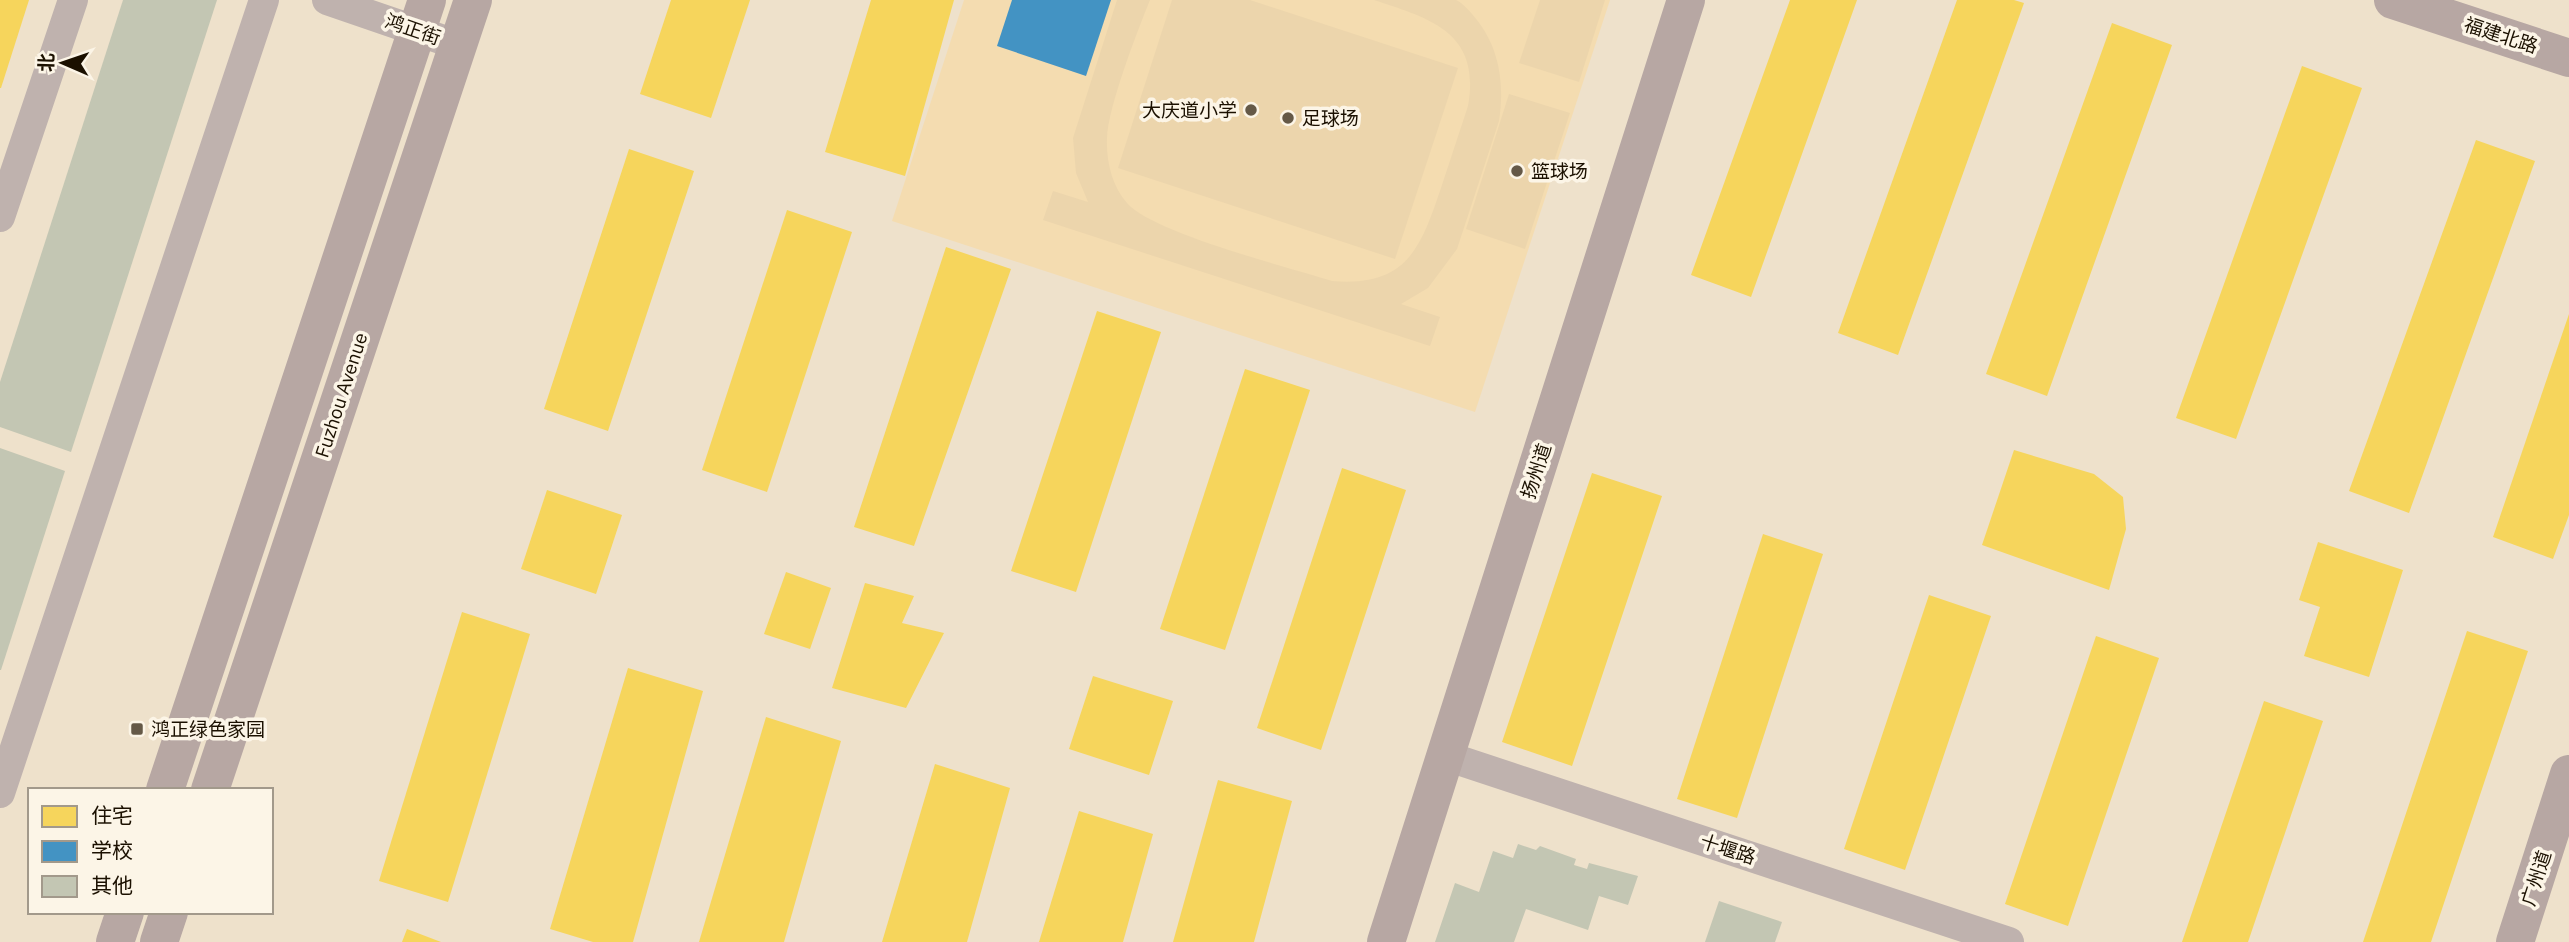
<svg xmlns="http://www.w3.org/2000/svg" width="2569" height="942" viewBox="0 0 2569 942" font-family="'IBM Plex Sans','Noto Sans SC',sans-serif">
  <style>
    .built { fill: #f4dcb0 }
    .green { fill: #ecd5ac }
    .homes { fill: #f6d55c }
    .schools { fill: #4393c3 }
    .building { fill: #c3c6b3 }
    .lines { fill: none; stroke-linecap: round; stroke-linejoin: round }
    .street { stroke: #bfb2ae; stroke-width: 30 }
    .secondary { stroke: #b7a7a3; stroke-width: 38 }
    .poi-dot { fill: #655947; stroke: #fcf5e7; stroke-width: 2.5 }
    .labels { text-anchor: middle; stroke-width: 7; stroke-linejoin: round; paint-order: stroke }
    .street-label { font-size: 19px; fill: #1b1000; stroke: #fcf5e7 }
    .poi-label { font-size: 19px; fill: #1b1000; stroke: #fcf5e7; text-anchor: start }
  </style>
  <rect width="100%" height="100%" fill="#eee1cb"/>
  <path class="built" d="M964,0H1610L1475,412L892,221Z"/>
  <g class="green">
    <path d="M1117,0H1150C1137,32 1108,107 1107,138C1106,161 1112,186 1127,203C1153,233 1288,267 1332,281C1406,287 1420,250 1441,188C1450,161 1459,133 1468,106C1481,33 1432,19 1374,0C1394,0 1439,0 1456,0C1461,2 1468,9 1472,14C1499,44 1505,82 1499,121L1457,249L1428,288L1401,304L1440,317L1430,346L1043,220L1053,191L1088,202L1076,173L1073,138Z"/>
    <path d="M1172,0H1250L1458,68L1395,259L1118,168Z"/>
    <path d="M1540,0H1605L1579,82L1519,63Z"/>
    <path d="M1509,94L1570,113L1525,249L1466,229Z"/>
  </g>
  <g class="homes">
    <path d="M0,0H29L1,88H0Z"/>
    <path d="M671,0H750L711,118L640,94Z"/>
    <path d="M871,0H954L905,176L825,152Z"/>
    <path d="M1790,0H1857L1751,297L1691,275Z"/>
    <path d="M1957,0H2014L2024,3L1898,355L1838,333Z"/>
    <path d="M2112,23L2172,45L2047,396L1986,374Z"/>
    <path d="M2302,66L2362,88L2236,439L2176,418Z"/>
    <path d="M2476,140L2535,161L2409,513L2349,491Z"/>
    <path d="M629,149L694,171L608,431L544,409Z"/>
    <path d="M787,210L852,232L767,492L702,470Z"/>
    <path d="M946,247L1011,269L914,546L854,527Z"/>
    <path d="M1097,311L1161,332L1076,592L1011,571Z"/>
    <path d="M2569,314V515L2553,559L2493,537Z"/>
    <path d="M1245,369L1310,390L1225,650L1160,629Z"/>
    <path d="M2014,450L2094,474L2123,497L2126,529L2109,590L1982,545Z"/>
    <path d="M1342,468L1406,490L1321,750L1257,728Z"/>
    <path d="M1592,473L1662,496L1572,766L1502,742Z"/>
    <path d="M547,490L622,515L596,594L521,569Z"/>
    <path d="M1763,534L1823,554L1737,818L1677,799Z"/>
    <path d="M2318,542L2403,570L2369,677L2304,656L2320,607L2299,600Z"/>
    <path d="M786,572L831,588L810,649L764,634Z"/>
    <path d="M865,583L914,596L902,623L944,633L906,708L832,688Z"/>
    <path d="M1929,595L1991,616L1905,870L1844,849Z"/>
    <path d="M462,612L530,634L448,902L379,881Z"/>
    <path d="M2467,631L2528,651L2431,942H2363Z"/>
    <path d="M2096,636L2159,658L2068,926L2005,904Z"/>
    <path d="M628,668L703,691L633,942H593L550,929Z"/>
    <path d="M1093,676L1173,701L1149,775L1069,749Z"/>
    <path d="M2264,701L2323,721L2248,942H2182Z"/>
    <path d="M766,717L841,741L784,942H699Z"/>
    <path d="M935,764L1010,788L967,942H882Z"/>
    <path d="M1218,780L1292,801L1254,942H1173Z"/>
    <path d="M1079,811L1153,834L1123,942H1039Z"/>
    <path d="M407,929L441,942H402Z"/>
  </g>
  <path class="schools" d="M1012,0H1111L1086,76L997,46Z"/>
  <g class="building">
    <path d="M123,0H217L71,452L0,427V382Z"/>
    <path d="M0,448L65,471L1,670H0Z"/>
    <path d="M1518,844L1536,850L1540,846L1576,859L1574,865L1587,869L1589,863L1638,876L1628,905L1599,896L1588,930L1526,909L1514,942H1435L1455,883L1479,892L1493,851L1513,858Z"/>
    <path d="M1719,901L1782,922L1775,942H1705Z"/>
  </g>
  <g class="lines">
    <g class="street">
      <path d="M327,0L458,45"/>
      <path d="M0,217L73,0"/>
      <path d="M1446,756L2009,942"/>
      <path d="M0,793L264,0"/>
    </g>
    <g class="secondary">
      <path d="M2393,0L2569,58"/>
      <path d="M165,790L427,0"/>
      <path d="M210,790L473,0"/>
      <path d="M115,942L125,912"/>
      <path d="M159,942L169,912"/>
      <path d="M1386,942L1686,0"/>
      <path d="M2515,942L2569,774"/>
    </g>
  </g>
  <g class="poi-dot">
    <circle cx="1251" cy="110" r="7"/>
    <circle cx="1288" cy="118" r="7"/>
    <circle cx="1517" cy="171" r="7"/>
    <rect x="130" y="722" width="14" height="14" rx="3.5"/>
  </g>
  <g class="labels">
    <g class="street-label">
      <text transform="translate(413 29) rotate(19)" y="7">鸿正街</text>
      <text transform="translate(2501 35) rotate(18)" y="7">福建北路</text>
      <text transform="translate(341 395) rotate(-72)" y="7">Fuzhou Avenue</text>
      <text transform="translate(1536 471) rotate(-72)" y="7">扬州道</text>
      <text transform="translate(1728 849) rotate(18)" y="7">十堰路</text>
      <text transform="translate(2536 878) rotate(-72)" y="7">广州道</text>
    </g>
    <g class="poi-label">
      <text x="1237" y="117" text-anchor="end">大庆道小学</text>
      <text x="1302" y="125">足球场</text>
      <text x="1531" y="178">篮球场</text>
      <text x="151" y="736">鸿正绿色家园</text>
    </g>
  </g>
  <rect x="28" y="788" width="245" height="126" fill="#fcf5e7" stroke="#a2998b" stroke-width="2"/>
  <rect x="42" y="806" width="35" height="21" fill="#f6d55c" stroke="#a2998b" stroke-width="2"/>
  <text x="91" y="823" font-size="21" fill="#1b1000">住宅</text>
  <rect x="42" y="841" width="35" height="21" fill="#4393c3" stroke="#a2998b" stroke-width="2"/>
  <text x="91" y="858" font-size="21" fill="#1b1000">学校</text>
  <rect x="42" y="876" width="35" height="21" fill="#c3c6b3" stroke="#a2998b" stroke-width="2"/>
  <text x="91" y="893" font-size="21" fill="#1b1000">其他</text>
  <g transform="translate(63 63) rotate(272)" stroke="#fcf5e7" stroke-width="5" paint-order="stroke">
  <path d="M0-5L12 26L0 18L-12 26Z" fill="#1b1000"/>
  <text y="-10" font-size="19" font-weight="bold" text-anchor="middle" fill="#1b1000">北</text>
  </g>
</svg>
